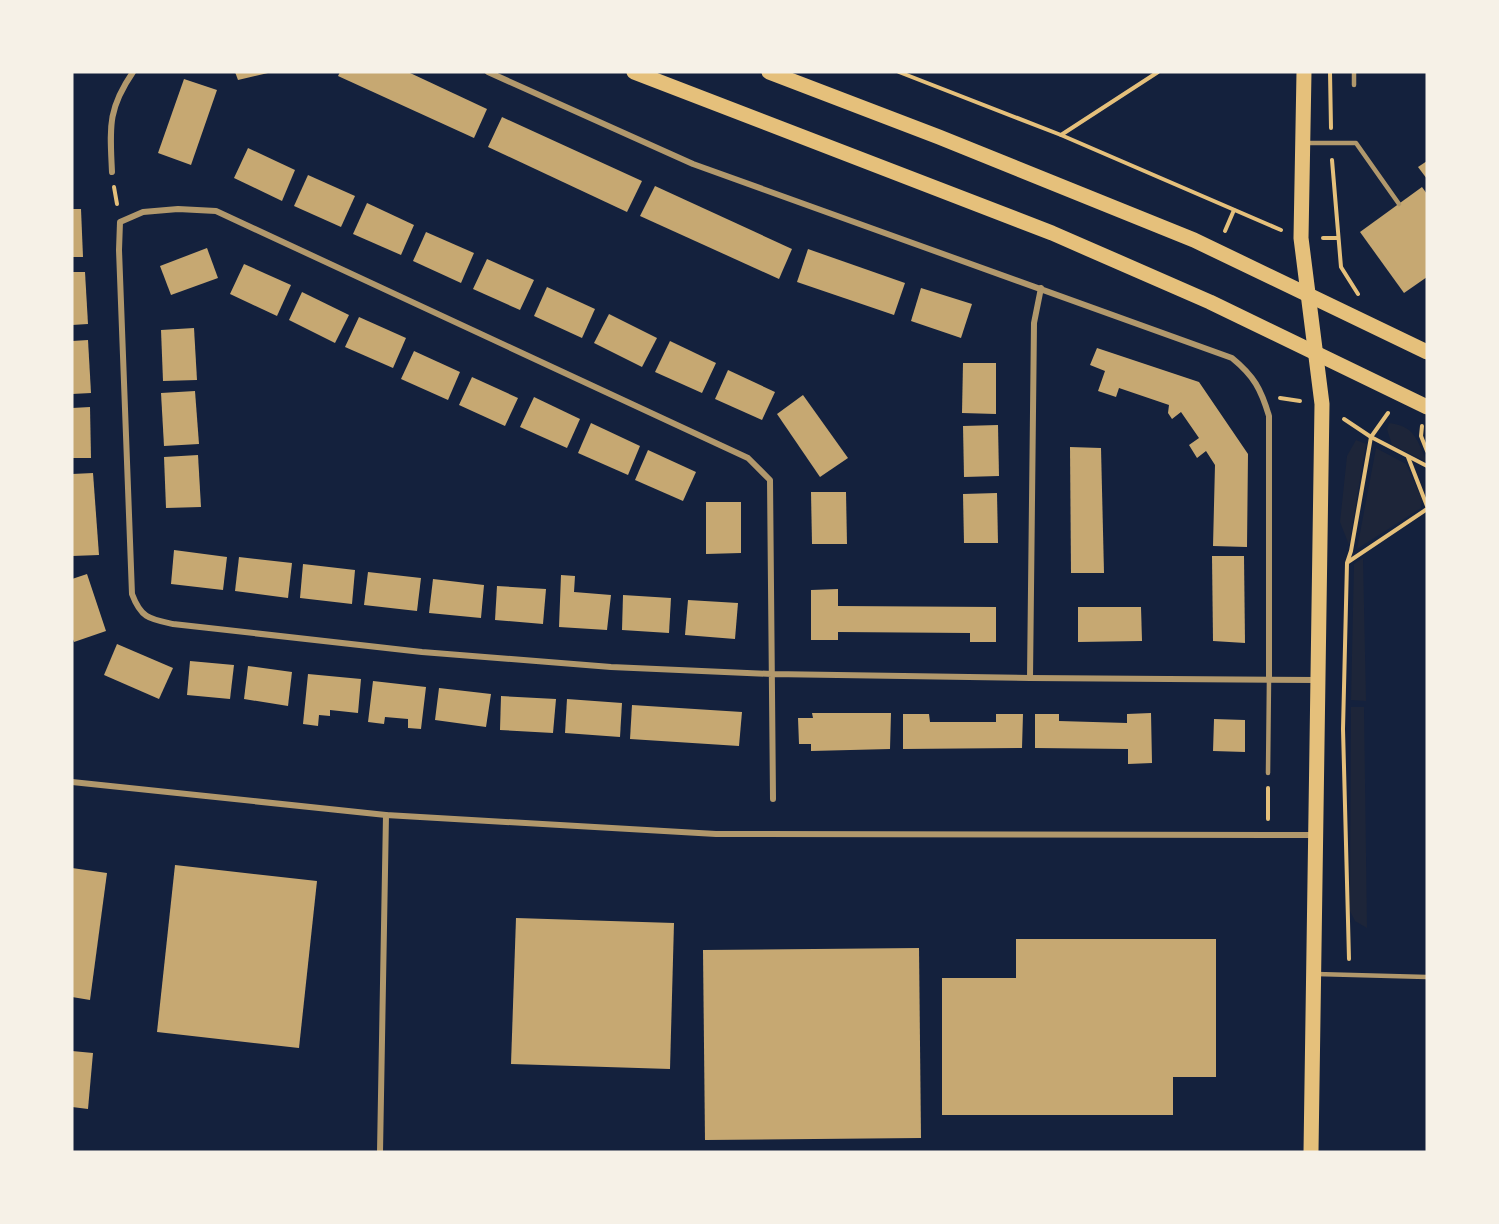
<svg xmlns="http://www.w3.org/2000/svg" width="1499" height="1224" viewBox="0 0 1499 1224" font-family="'Fira Sans',sans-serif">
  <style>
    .green { fill: #1d2539 }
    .building { fill: #c6a872 }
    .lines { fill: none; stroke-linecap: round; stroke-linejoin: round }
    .path { stroke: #e5c07b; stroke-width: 4 }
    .service { stroke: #b1986c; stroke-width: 4.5 }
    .minor { stroke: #b1986c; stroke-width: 6 }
    .primary { stroke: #e5c07b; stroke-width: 15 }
  </style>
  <rect width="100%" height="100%" fill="#14213d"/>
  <g class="green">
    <path d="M1389,423C1415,426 1417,440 1427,462L1392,445L1387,429Z"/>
    <path d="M1356,440L1366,444L1349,545L1340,522L1347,456Z"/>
    <path d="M1376,448L1406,464L1422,499L1421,508L1357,549Z"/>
    <path d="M1363,558L1366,701L1351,700L1354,564Z"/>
    <path d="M1351,707H1364L1367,928L1355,921L1350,911Z"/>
  </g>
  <g class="building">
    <path d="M235,72H268V73L238,80Z"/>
    <path d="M340,72H408L487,109L474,138L338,76Z"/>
    <path d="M184,79L217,90L191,165L158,153Z"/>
    <path d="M502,117L642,181L627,212L488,147Z"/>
    <path d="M248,148L295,170L282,201L234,178Z"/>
    <path d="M1427,161V179L1418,167Z"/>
    <path d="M308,175L355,196L341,227L294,206Z"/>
    <path d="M655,186L792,249L779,279L640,216Z"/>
    <path d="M1422,187L1427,194V277L1404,293L1360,232Z"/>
    <path d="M367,203L414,225L401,255L353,234Z"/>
    <path d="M72,209H81L83,257H72Z"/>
    <path d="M426,232L474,253L461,283L413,261Z"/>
    <path d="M207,248L218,278L171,295L160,266Z"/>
    <path d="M808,249L905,283L894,315L797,282Z"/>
    <path d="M487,259L534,280L520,310L473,289Z"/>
    <path d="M244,264L291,285L277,316L230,294Z"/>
    <path d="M72,272H85L88,324L72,325Z"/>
    <path d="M547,287L595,309L582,338L534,316Z"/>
    <path d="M921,288L972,304L961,338L911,321Z"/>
    <path d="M302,292L349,315L335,343L289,320Z"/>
    <path d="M609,314L657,338L642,367L594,343Z"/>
    <path d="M359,317L406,338L393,368L345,347Z"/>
    <path d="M194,328L197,380L163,381L161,330Z"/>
    <path d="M88,340L91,393L72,394V341Z"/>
    <path d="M670,341L716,363L702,393L655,372Z"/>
    <path d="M1097,348L1199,382L1248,454L1247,547L1213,546L1215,465L1206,451L1197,458L1189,445L1199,438L1181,412L1172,419L1168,413L1169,405L1119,388L1116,397L1098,391L1105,371L1090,365Z"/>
    <path d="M414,351L460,372L448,400L401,379Z"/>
    <path d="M963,363H996V414L962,413Z"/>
    <path d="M728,370L775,392L762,420L715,399Z"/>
    <path d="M472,377L518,398L505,426L459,405Z"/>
    <path d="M195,391L199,444L164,446L161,393Z"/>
    <path d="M803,395L848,458L820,477L777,414Z"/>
    <path d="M534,397L580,419L567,448L520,427Z"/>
    <path d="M90,407L91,458H72V408Z"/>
    <path d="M591,423L640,446L628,475L578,453Z"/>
    <path d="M998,425L999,476L964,477L963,426Z"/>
    <path d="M1070,447L1101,448L1104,573H1071Z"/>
    <path d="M648,450L696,472L683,501L635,480Z"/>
    <path d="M198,455L201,507L166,508L164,457Z"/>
    <path d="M93,473L99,555L72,556V474Z"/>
    <path d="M811,492H846L847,544H812Z"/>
    <path d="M997,493L998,543H964L963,494Z"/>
    <path d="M706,502H741V553L706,554Z"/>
    <path d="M174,550L227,557L223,590L171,584Z"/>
    <path d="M1212,556H1244L1245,643L1213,641Z"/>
    <path d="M239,557L292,563L288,598L235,591Z"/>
    <path d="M303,564L355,570L352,604L300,598Z"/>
    <path d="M368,572L421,578L417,611L364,605Z"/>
    <path d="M87,574L106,631L74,642L72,637V579Z"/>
    <path d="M561,575L575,576L574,592L611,595L607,630L559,627Z"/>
    <path d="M433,579L484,585L481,618L429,613Z"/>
    <path d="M497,586L546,589L543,624L495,620Z"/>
    <path d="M838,589V606L996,607V642H970V633L838,632V640H811V590Z"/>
    <path d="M623,595L671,598L669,633L622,630Z"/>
    <path d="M688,600L738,603L735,639L685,635Z"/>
    <path d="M1078,607H1141L1142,641L1078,642Z"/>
    <path d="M117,644L173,668L159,699L104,675Z"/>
    <path d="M190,661L234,665L230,699L187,695Z"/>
    <path d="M248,666L292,672L288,706L244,699Z"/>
    <path d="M308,674L361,679L358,713L330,710V716L319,715L318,726L303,724Z"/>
    <path d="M373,681L426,687L421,729L408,728V719L385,717L384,724L368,722Z"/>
    <path d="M439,688L491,694L486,727L435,720Z"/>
    <path d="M501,696L556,699L553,733L500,730Z"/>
    <path d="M567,699L622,703L620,737L565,733Z"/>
    <path d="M632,705L742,712L739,746L630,739Z"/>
    <path d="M812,713H891L890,749L811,751V744H799L798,718H813Z"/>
    <path d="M1151,713L1152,763L1128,764V749L1035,748V714H1059V721L1127,723V714Z"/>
    <path d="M903,714H929L930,722H996V714H1023L1022,748L903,749Z"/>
    <path d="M1214,719L1245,720V752L1213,751Z"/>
    <path d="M175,865L317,881L299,1048L157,1032Z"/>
    <path d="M72,868L107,873L90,1000L72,997Z"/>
    <path d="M516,918L674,923L670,1069L511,1064Z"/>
    <path d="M1016,939H1216V1077H1173V1115H942V978H1016Z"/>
    <path d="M919,948L921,1138L705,1140L703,950Z"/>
    <path d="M72,1051L93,1053L88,1109L72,1107Z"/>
  </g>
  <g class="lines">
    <g class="path">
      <path d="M899,72L1061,135L1281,230"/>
      <path d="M1330,72L1331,128"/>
      <path d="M1061,135L1158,72"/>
      <path d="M1332,160L1341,267L1358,294"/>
      <path d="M114,187L117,204"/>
      <path d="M1225,231L1234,210"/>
      <path d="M1323,238H1337"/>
      <path d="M1280,398L1300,401"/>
      <path d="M1344,419L1371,437L1427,466"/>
      <path d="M1422,426L1421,436L1427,451"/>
      <path d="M1408,457L1427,506"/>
      <path d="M1348,562L1427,509"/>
      <path d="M1268,788V819"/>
      <path d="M1349,959L1343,729L1347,563L1351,551L1371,437L1388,413"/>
    </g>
    <g class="service">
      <path d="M1354,85V72"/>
      <path d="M1306,143H1356L1399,204"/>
      <path d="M1268,773L1269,679"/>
      <path d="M1316,974L1427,977"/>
    </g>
    <g class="minor">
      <path d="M488,72L693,164L1232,358C1254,376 1261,389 1269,416V679"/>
      <path d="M112,172C110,128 107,110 133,72"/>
      <path d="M1030,678L1034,323L1041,288"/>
      <path d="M72,782L386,815L716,834L1314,835"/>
      <path d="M773,799L770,480L748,458L216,211L178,209L143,212L120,222L119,250L132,594C141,618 149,619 173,624L422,652L611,667L772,674L1030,678L1317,680"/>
      <path d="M380,1152L386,815"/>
    </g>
    <g class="primary">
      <path d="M634,72L1052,233L1210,302L1427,407"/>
      <path d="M769,72L939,137L1194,240L1427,352"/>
      <path d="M1304,72L1301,238L1322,404L1311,1152"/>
    </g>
  </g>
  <rect width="1499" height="1224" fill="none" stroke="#f6f1e7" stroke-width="147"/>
</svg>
